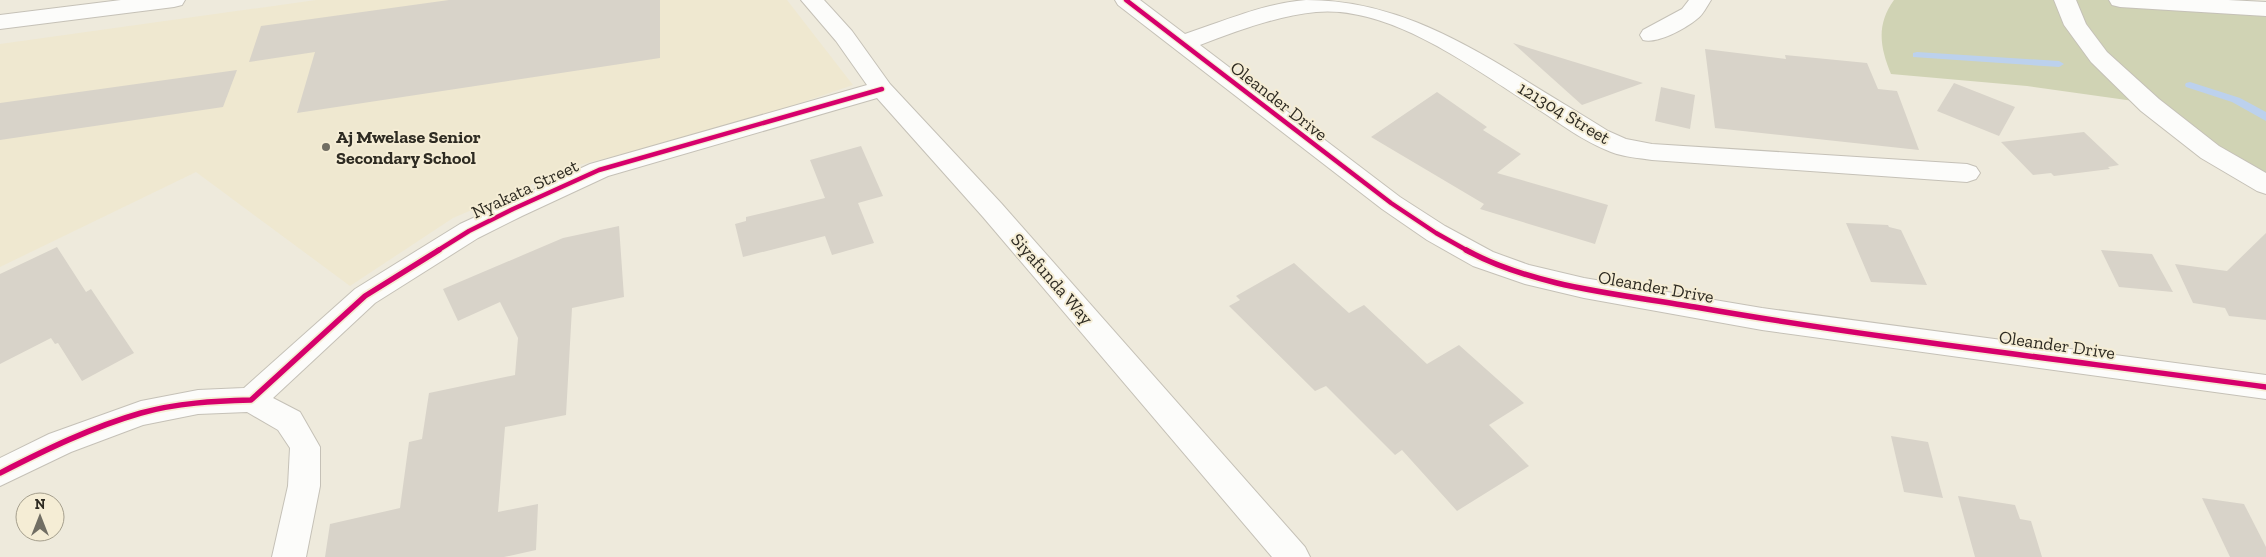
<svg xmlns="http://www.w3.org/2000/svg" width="2266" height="557" viewBox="0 0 2266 557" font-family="'Zilla Slab',serif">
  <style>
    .built { fill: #efe8d0 }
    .green { fill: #d0d3b4 }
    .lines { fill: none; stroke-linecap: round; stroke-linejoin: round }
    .stream { fill: #bcd1ed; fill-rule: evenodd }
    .building { fill: #d8d3c9 }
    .minor-casing { stroke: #c5c1b7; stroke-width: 2 }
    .minor { fill: #fcfcfa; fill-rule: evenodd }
    .cycleway-far1-casing { stroke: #f5edd5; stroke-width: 7 }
    .cycleway-casing { stroke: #f5edd5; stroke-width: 9 }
    .cycleway-far1 { stroke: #d6006c; stroke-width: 4.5 }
    .cycleway { stroke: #d6006c; stroke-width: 5.5 }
    .poi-dot { fill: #716e63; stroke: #f5edd5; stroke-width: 2 }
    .labels { text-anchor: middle; stroke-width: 4; stroke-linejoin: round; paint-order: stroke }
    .street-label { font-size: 18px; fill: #2e2b22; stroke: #f5edd5 }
    .poi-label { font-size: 18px; font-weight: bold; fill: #2e2b22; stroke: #f5edd5; text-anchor: start }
  </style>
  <rect width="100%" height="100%" fill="#eeeadc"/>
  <path class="built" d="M316,0H787L853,85L730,127L575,166L453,218L350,286L196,172L0,267V44Z"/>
  <path class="green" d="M1894,0H2126L2266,8V180L2155,104L2027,86L1891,74C1880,47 1876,25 1894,0Z"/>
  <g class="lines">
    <g class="stream">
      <path d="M1917,52L2059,61L2064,64L2059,67L1913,57V53Z"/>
      <path d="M2190,82L2240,98L2266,112V121L2232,102L2186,87L2185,85L2186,83Z"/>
    </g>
  </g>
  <g class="building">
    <path d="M449,0H660V58L297,113L315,52L249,62L261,26Z"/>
    <path d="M1513,43L1643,83L1582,105Z"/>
    <path d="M1705,49L1786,59L1785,55L1867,63L1878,89L1897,91L1919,150L1715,128Z"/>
    <path d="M237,70L223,107L0,140V103Z"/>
    <path d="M1954,83L2015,107L1999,136L1937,111Z"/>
    <path d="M1661,87L1695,95L1690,129L1655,121Z"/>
    <path d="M1437,92L1487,127L1483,130L1521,154L1497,173L1608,205L1595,244L1480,209L1484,204L1371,137Z"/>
    <path d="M2084,132L2119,165L2108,167L2110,169L2054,176L2051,173L2033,175L2001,142Z"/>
    <path d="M861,146L883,196L858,203L874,243L832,255L825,236L743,257L735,224L746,221V217L825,198L810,160Z"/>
    <path d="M1846,223L1888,225L1889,227L1901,230L1927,285L1871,282Z"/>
    <path d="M619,226L624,297L572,308L566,415L505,427L498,512L538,504L536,550L504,557H325L330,524L400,508L409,442L422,439L429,393L515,375L518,338L500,302L458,321L443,289L563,238Z"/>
    <path d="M2266,233V320L2229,316L2225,308L2193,303L2175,264L2227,271Z"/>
    <path d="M57,247L86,292L91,289L134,353L82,381L58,343L55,344L51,338L0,364V274Z"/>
    <path d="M2101,250L2152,254L2173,292L2119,287Z"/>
    <path d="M1294,263L1349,313L1364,305L1427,364L1459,345L1524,403L1489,425L1529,466L1457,511L1402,450L1395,455L1326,386L1315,391L1229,306L1240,300L1236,296Z"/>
    <path d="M1891,436L1928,442L1943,498L1904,492Z"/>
    <path d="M1958,496L2015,505L2020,519L2031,521L2042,557H1975Z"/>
    <path d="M2202,498L2244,504L2266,547V557H2230Z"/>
  </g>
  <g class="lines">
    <g class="minor-casing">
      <g id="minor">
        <path d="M121,0H185L182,5L174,7L0,29V15Z"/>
        <path d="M801,0H824L852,31L890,84L1001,203L1305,547L1310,557H1272L983,217L877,98L608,176L522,216L478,238L375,303L273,398L300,412L320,447V486L306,557H272L288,486L290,448L278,430L247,412L198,414L143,425L71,452L0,486V458L49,434L141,401L198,390L244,388L355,289L460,224L590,164L867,85L836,41Z"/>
        <path d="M1115,0H1140L1185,34C1224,21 1265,3 1306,0C1386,0 1452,35 1517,75C1547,94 1578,112 1608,131L1626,139L1652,144L1967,164L1976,167L1980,173L1976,179L1967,182L1652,160C1639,158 1624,157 1611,152C1584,142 1560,123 1536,108C1475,70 1392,5 1316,12C1276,16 1237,31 1200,45L1400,197L1445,226L1493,252L1529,265L1584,278L1762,308L2266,375V399L1762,330L1584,298L1525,284L1473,266L1427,240L1382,209L1118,5Z"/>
        <path d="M1689,0H1711C1707,6 1703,15 1697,19C1685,29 1657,44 1643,40L1640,35L1643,30L1682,9Z"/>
        <path d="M2054,0H2076L2086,24L2107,52L2159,99L2219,146L2266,173V194L2257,191L2201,158L2141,111L2091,62L2064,25Z"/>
        <path d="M2109,0H2228L2266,2V16L2120,7L2112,5Z"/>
      </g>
    </g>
    <use href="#minor" class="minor"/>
    <g class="cycleway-far1-casing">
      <g id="cycleway-far1">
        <path d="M1126,0L1391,203L1436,233L1468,251"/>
        <path d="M437,251L469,231L513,209L599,170L882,89"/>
      </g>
    </g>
    <g class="cycleway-casing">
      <g id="cycleway">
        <path d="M1466,250C1534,287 1619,294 1695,307C1884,340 2076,361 2266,387"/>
        <path d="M0,473C45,450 92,427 141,413C177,403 214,401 251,400L365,296L439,250"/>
      </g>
    </g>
    <use href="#cycleway-far1" class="cycleway-far1"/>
    <use href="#cycleway" class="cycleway"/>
  </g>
  <circle class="poi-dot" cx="326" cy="147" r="5"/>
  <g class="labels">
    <g class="street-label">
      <text transform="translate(1279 101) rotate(38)" y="6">Oleander Drive</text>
      <text transform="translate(1564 113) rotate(31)" y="6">121304 Street</text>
      <text transform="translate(525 189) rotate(-25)" y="6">Nyakata Street</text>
      <text transform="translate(1052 279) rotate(49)" y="6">Siyafunda Way</text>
      <text transform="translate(1656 287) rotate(10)" y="6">Oleander Drive</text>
      <text transform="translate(2057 345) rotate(8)" y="6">Oleander Drive</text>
    </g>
    <g class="poi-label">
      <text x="336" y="143">Aj Mwelase Senior<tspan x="336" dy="21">Secondary School</tspan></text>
    </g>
  </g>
  <g transform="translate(40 517)"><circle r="24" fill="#f5edd5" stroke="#a59f8d"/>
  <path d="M0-4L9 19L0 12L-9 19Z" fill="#716e63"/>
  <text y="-8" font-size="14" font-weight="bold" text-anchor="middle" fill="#2e2b22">N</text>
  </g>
</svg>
